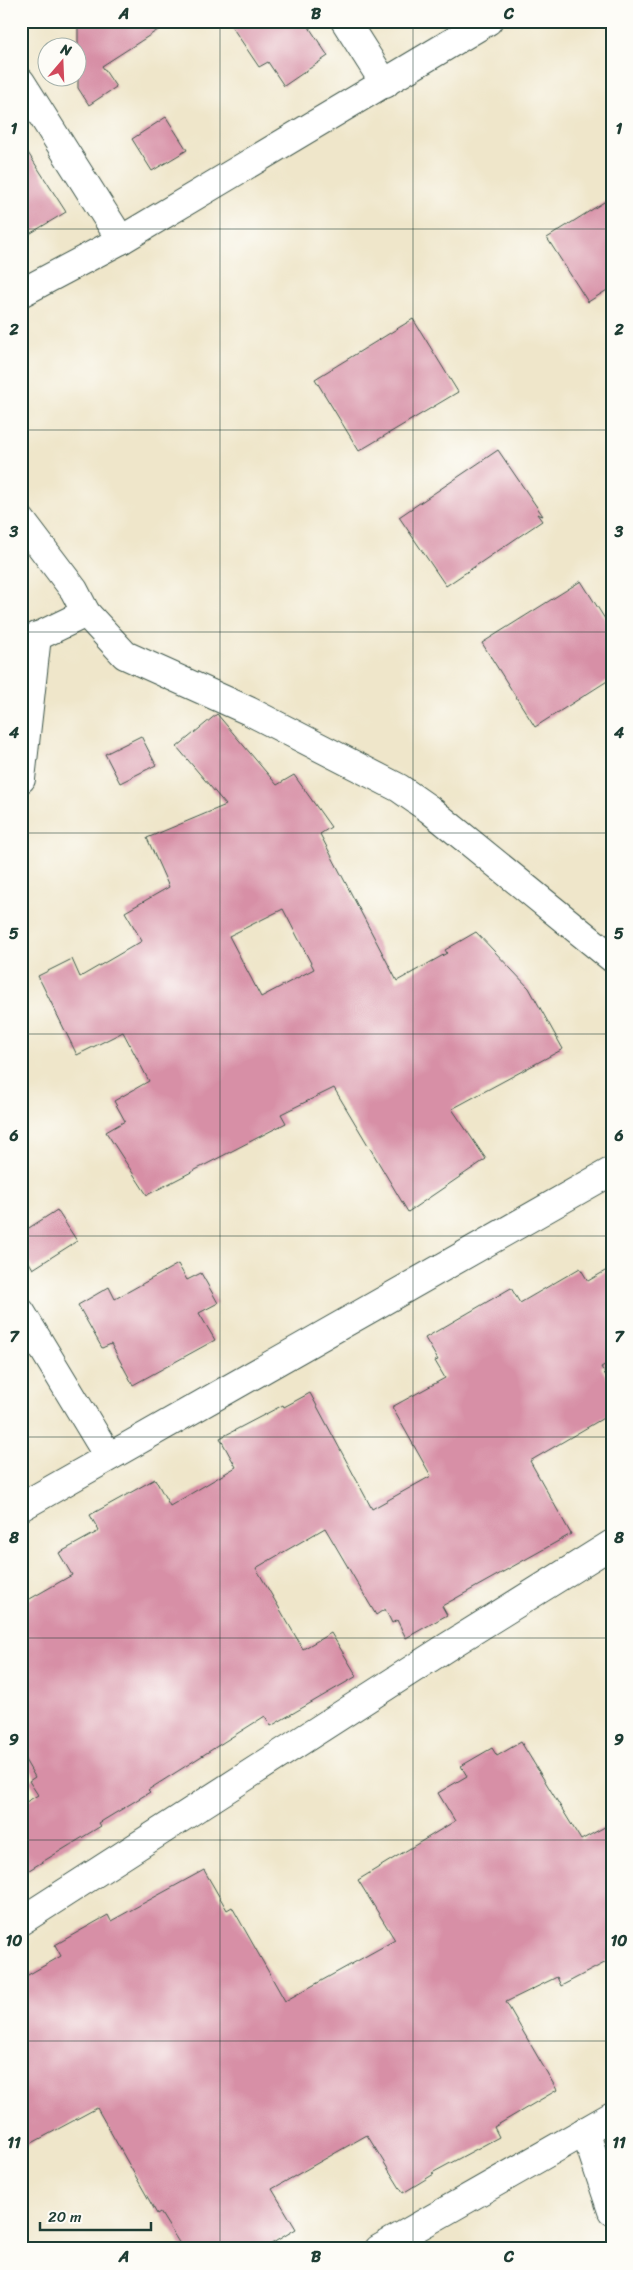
<svg xmlns="http://www.w3.org/2000/svg" width="633" height="2270" viewBox="0 0 633 2270" font-family="Sriracha,sans-serif">
  <style>
    .building { fill: #d78fa6; fill-rule: evenodd }
    .lines { fill: none; stroke-linecap: round; stroke-linejoin: round }
    .minor-casing { stroke: #3e564a; stroke-width: 30 }
    .minor { stroke: #fff; stroke-width: 28 }
    .grid { fill: none; stroke: #1f3d34; stroke-width: 1; stroke-opacity: 0.55 }
    .neatline { fill: none; stroke: #1f3d34; stroke-width: 2 }
    .grid-label { font-size: 16px; text-anchor: middle; font-weight: bold; fill: #1f3d34 }
  </style>
  <rect width="100%" height="100%" fill="#fdfcf7"/>
  <filter id="ink" filterUnits="userSpaceOnUse"><feTurbulence type="fractalNoise" baseFrequency=".02" numOctaves="2"/><feDisplacementMap in="SourceGraphic" scale="10" xChannelSelector="R" yChannelSelector="G"/><feConvolveMatrix kernelMatrix="1 2 1 2 8 2 1 2 1" color-interpolation-filters="sRGB"/></filter>
  <filter id="wash" filterUnits="userSpaceOnUse"><feTurbulence type="fractalNoise" baseFrequency=".0096" numOctaves="4" result="noise"/><feDisplacementMap in="SourceGraphic" scale="20" xChannelSelector="R" yChannelSelector="G"/><feGaussianBlur stdDeviation="1.12" result="paint"/><feColorMatrix in="noise" values="0 0 0 0 0 0 0 0 0 0 0 0 0 0 0 0 0 1.4 0 .05"/><feComposite in="paint" operator="in"/></filter>
  <g filter="url(#wash)">
    <rect width="100%" height="100%" fill="#efe6ca"/>
    <g id="blocks">
      <g class="building">
        <path d="M78,21H172L102,66L116,87L89,105L78,88Z"/>
        <path d="M228,21H305L328,56L284,86L268,62L259,67Z"/>
        <path d="M166,117L187,150L152,171L132,139Z"/>
        <path d="M21,142L66,212L21,239Z"/>
        <path d="M612,197V287L588,302L547,238Z"/>
        <path d="M413,319L458,392L359,451L315,379Z"/>
        <path d="M498,450L543,516L537,514L542,521L446,586L399,517Z"/>
        <path d="M581,581L612,630V678L535,727L482,643Z"/>
        <path d="M217,714L277,785L294,775L331,827L320,834L397,981L447,953L445,950L476,932L529,988L563,1049L452,1109L486,1159L408,1212L334,1088L281,1114L286,1123L147,1195L106,1132L125,1121L114,1101L149,1081L123,1032L77,1055L38,976L72,959L80,977L142,941L125,912L169,887L147,838L226,805L177,747ZM283,909L314,969L261,997L229,936Z"/>
        <path d="M141,736L156,765L120,783L105,754Z"/>
        <path d="M57,1210L77,1241L33,1269L21,1249V1233Z"/>
        <path d="M178,1264L187,1280L201,1273L218,1303L199,1313L215,1340L133,1385L111,1344L102,1348L78,1305L109,1287L115,1299Z"/>
        <path d="M612,1267V1361L601,1367L612,1387V1413L530,1461L571,1534L442,1606L447,1615L406,1638L397,1620L392,1623L385,1609L376,1615L325,1528L256,1568L303,1649L331,1633L357,1676L271,1726L265,1716L148,1790L150,1792L99,1823L101,1826L21,1875V1805L38,1795L29,1781L35,1777L21,1753V1604L72,1575L59,1553L99,1531L90,1515L155,1479L170,1506L236,1467L220,1438L283,1405L284,1407L310,1393L372,1509L431,1476L392,1407L445,1378L435,1361L438,1360L425,1338L511,1288L520,1303L580,1268L588,1281Z"/>
        <path d="M521,1742L581,1840L612,1823V1959L561,1986L557,1977L506,2002L557,2090L494,2127L499,2137L432,2173L434,2174L403,2193L367,2135L272,2189L296,2229L263,2249H183L160,2212L157,2214L97,2108L21,2149V1979L61,1956L55,1945L108,1915L111,1921L204,1870L227,1910L232,1907L285,2001L395,1940L358,1880L455,1821L438,1793L467,1776L461,1766L492,1748L497,1756Z"/>
      </g>
    </g>
  </g>
  <g filter="url(#ink)">
    <use href="#blocks" fill-opacity="0" stroke="#3e564a" stroke-width="1"/>
    <g class="lines">
      <g class="minor-casing">
        <g id="minor">
          <path d="M345,21L385,84"/>
          <path d="M21,82L121,240"/>
          <path d="M21,293L121,240L488,21"/>
          <path d="M21,520L74,590L86,613L125,655L249,711L399,788L429,809L612,958"/>
          <path d="M22,644L86,613"/>
          <path d="M21,779L37,636"/>
          <path d="M21,1312L108,1456"/>
          <path d="M21,1507L612,1171"/>
          <path d="M21,1921L447,1647L612,1544"/>
          <path d="M585,2131L612,2211"/>
          <path d="M379,2249L612,2116"/>
        </g>
      </g>
      <use href="#minor" class="minor"/>
    </g>
  </g>
  <path class="grid" d="M220,21V2249M413,21V2249M21,229H612M21,430H612M21,632H612M21,833H612M21,1034H612M21,1236H612M21,1437H612M21,1638H612M21,1840H612M21,2041H612"/>
  <rect width="633" height="2270" fill="none" stroke="#fdfcf7" stroke-width="55"/>
  <g transform="translate(62 62) rotate(19)"><circle r="24" fill="#fdfcf7" stroke="#a4b0a9"/>
  <path d="M0-4L9 19L0 12L-9 19Z" fill="#d1495b"/>
  <text y="-8" font-size="14" font-weight="bold" text-anchor="middle" fill="#1f3d34">N</text>
  </g>
  <path d="M40 2222v8h111v-8" fill="none" stroke="#1f3d34" stroke-width="2.5"/>
  <text x="48" y="2222" font-size="15" fill="#1f3d34" stroke="#fdfcf7" stroke-width="4" paint-order="stroke">20 m</text>
  <rect x="28" y="28" width="578" height="2214" class="neatline"/>
  <g class="grid-label">
    <text x="124" y="19">A</text>
    <text x="316" y="19">B</text>
    <text x="509" y="19">C</text>
    <text x="14" y="134">1</text>
    <text x="619" y="134">1</text>
    <text x="14" y="335">2</text>
    <text x="619" y="335">2</text>
    <text x="14" y="537">3</text>
    <text x="619" y="537">3</text>
    <text x="14" y="738">4</text>
    <text x="619" y="738">4</text>
    <text x="14" y="939">5</text>
    <text x="619" y="939">5</text>
    <text x="14" y="1141">6</text>
    <text x="619" y="1141">6</text>
    <text x="14" y="1342">7</text>
    <text x="619" y="1342">7</text>
    <text x="14" y="1543">8</text>
    <text x="619" y="1543">8</text>
    <text x="14" y="1745">9</text>
    <text x="619" y="1745">9</text>
    <text x="14" y="1946">10</text>
    <text x="619" y="1946">10</text>
    <text x="14" y="2148">11</text>
    <text x="619" y="2148">11</text>
    <text x="124" y="2262">A</text>
    <text x="316" y="2262">B</text>
    <text x="509" y="2262">C</text>
  </g>
</svg>
